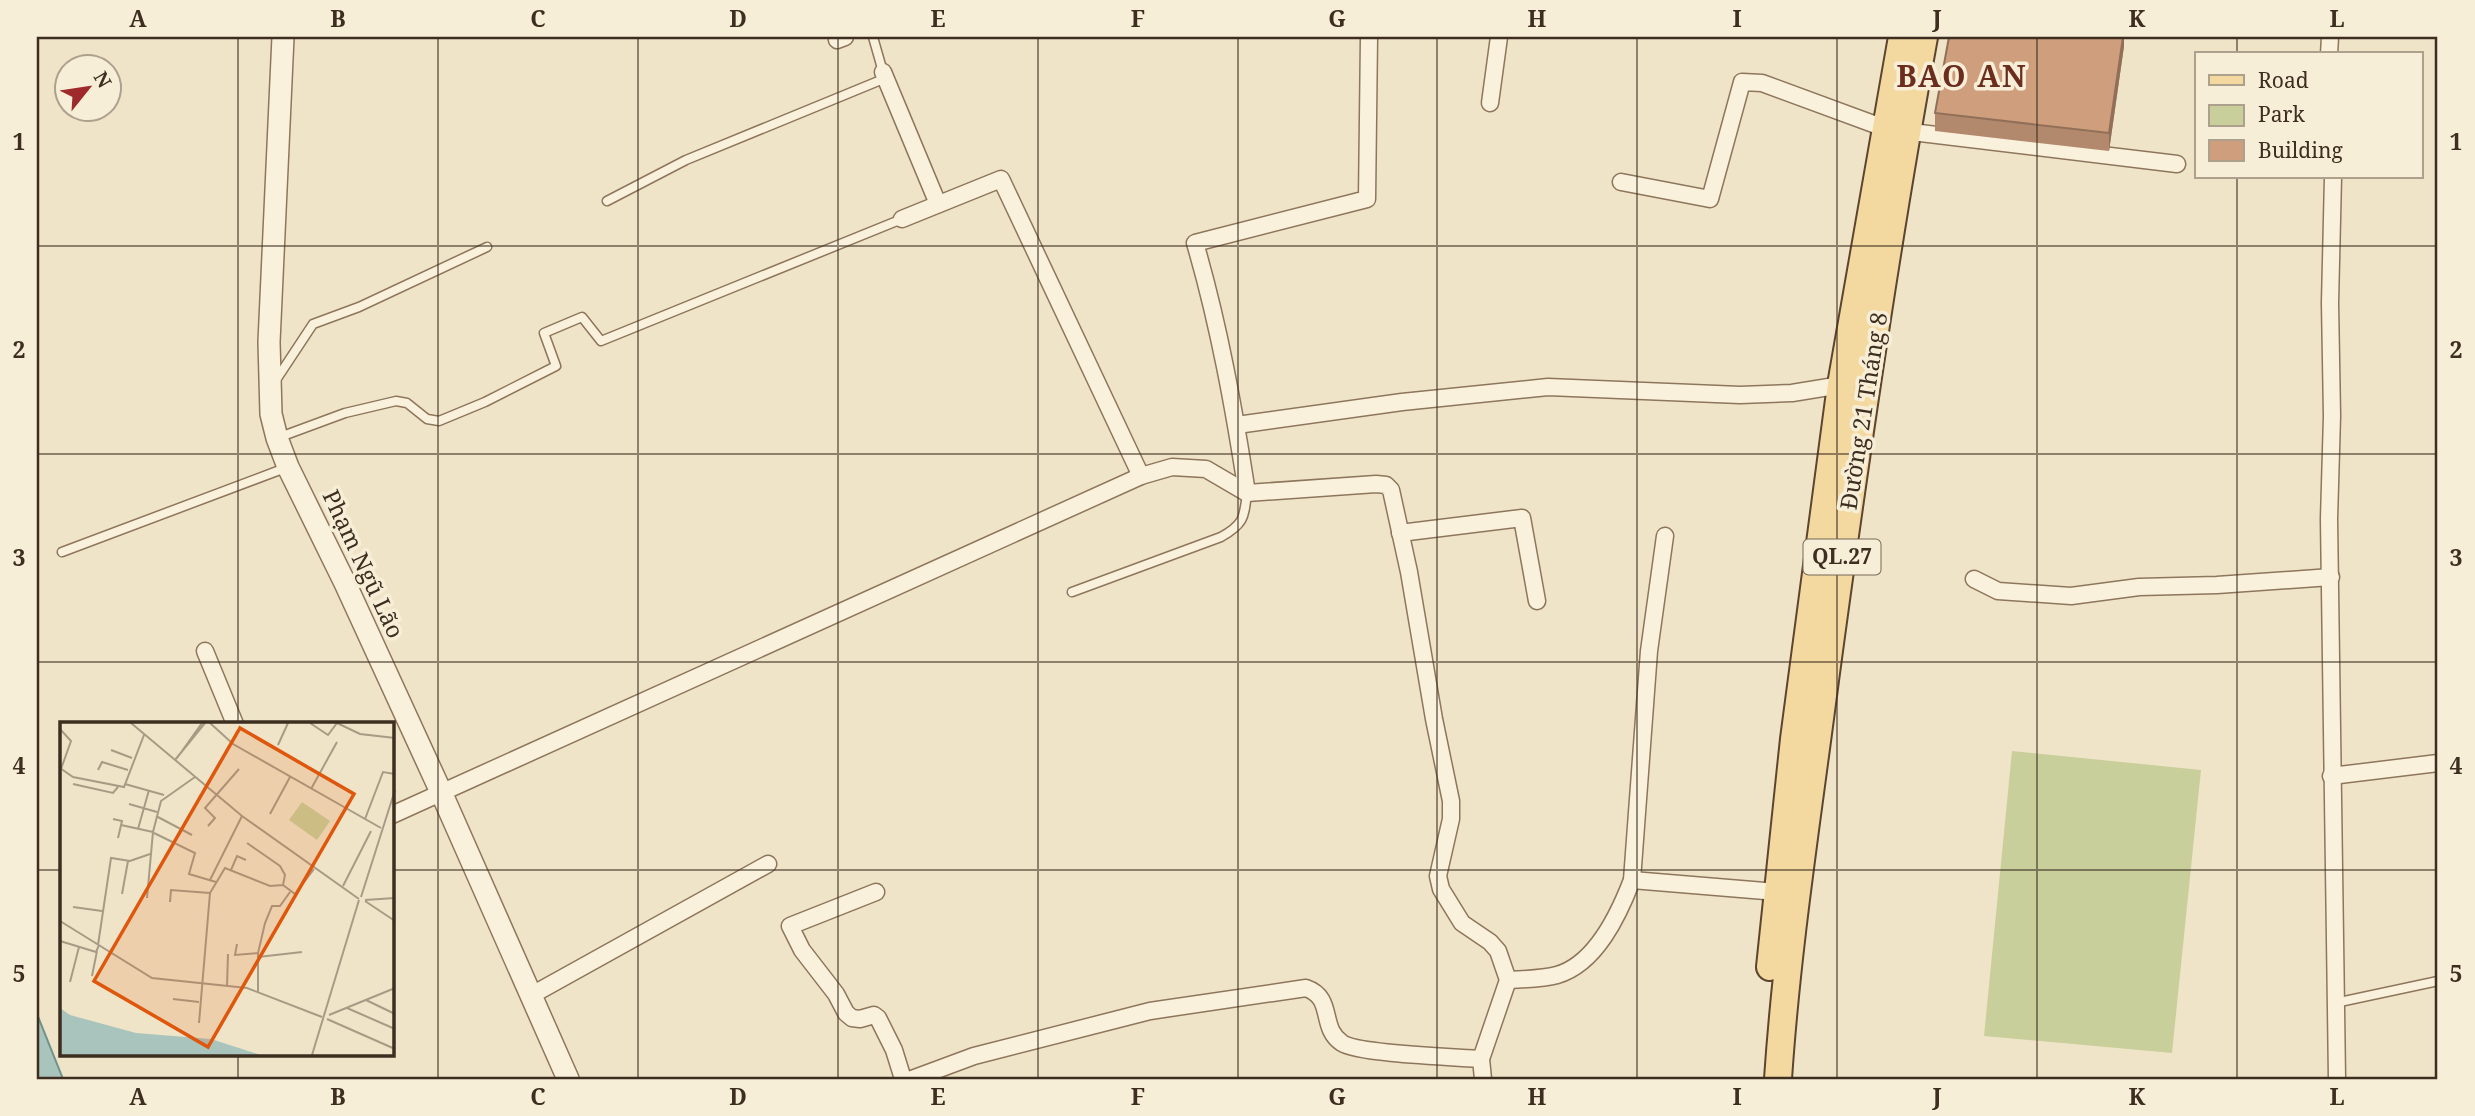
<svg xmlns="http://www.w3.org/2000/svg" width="2475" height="1116" viewBox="0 0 2475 1116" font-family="'Noto Serif',serif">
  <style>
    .green { fill: #c9cf9b }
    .water { fill: #a9c4bc; stroke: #6f938a; stroke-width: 2 }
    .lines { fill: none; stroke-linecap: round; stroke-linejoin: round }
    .service-casing { stroke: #8d765c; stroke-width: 11 }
    .minor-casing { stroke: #8d765c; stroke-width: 19 }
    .tertiary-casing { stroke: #8d765c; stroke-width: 24 }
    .primary-casing { stroke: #5b4430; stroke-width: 30 }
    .service { stroke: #faf1dc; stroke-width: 8 }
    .minor { stroke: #faf1dc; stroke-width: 16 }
    .tertiary { stroke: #faf1dc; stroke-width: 21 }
    .primary { stroke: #f3d9a0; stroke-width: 26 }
    .wall { fill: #b2896c }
    .shaded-wall { fill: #916f58 }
    .building { fill: #cf9f7d; stroke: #916f58; stroke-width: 2 }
    .grid { fill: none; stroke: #3d2e20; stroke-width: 2; stroke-opacity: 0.55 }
    .labels { text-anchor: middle; stroke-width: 7; stroke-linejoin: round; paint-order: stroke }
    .shield { fill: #f7eed8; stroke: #756857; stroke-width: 2 }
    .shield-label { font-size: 21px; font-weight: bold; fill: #3d2e20 }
    .street-label { font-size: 23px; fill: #3d2e20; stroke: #f7eed8 }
    .district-label { font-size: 30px; font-weight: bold; letter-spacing: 2px; fill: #6b2e1e; stroke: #f7eed8 }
    .inset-road { fill: none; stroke: #a89b85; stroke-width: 2 }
    .view { fill: #df570d; fill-opacity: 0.15; stroke: #df570d; stroke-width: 3.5 }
    .inset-edge { fill: none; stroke: #3d2e20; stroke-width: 3.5 }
    .neatline { fill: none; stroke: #3d2e20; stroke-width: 2.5 }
    .grid-label { font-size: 23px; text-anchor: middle; font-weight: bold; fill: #3d2e20 }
  </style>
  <rect width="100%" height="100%" fill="#f0e4c8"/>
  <path class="green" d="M2012,751L2201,770L2172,1053L1984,1036Z"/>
  <path class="water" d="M37,1014L63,1079H37Z"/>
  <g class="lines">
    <g class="service-casing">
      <g id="service">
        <path d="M607,201L686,160L881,80L883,72L873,37"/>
        <path d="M276,380L313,324L359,307L487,247"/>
        <path d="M280,437L345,413L396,401L407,403L427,419L439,421L485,402L556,366L544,333L582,317L601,341L902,219"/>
        <path d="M62,552L288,467"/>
        <path d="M1072,592L1221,537C1244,524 1244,518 1247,493"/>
        <path d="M2335,1003L2438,981"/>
      </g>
    </g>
    <g class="minor-casing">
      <g id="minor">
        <path d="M837,40L845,37"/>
        <path d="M2329,54L2330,37"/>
        <path d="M883,72L938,204"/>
        <path d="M1490,103L1499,37"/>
        <path d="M2333,177L2330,303L2332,416L2329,519L2337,1079"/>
        <path d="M1621,182L1710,199L1742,82L1762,83L1887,129L2177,164"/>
        <path d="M902,219L1001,179L1141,476"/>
        <path d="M1237,425L1402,402L1548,387L1740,395L1792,393L1841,385"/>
        <path d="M1247,493C1234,409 1219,325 1195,243L1367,199L1369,37"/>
        <path d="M1400,533L1522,518L1537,601"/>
        <path d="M1974,579L1998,591L2071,596L2139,587L2217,585L2331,577"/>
        <path d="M205,651L235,724"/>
        <path d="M2331,776L2438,763"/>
        <path d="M392,815L1141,476L1172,467L1206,469L1247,493L1376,484L1386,485L1391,490L1409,572L1434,719L1451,801V819L1438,876L1441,889L1462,923L1490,942L1498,951L1508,980L1481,1059L1483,1079"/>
        <path d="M1632,880L1777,892"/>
        <path d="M876,892L790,926L802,950L836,994L846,1013L852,1018L860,1019L874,1015L878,1018L894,1050L903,1079"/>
        <path d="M1508,980C1524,979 1542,979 1557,975C1596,964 1619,914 1632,880L1649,651L1665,536"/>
        <path d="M530,996L768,864"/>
        <path d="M912,1079L974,1056L1150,1011L1306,988C1335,998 1319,1028 1342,1043C1358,1054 1456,1057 1481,1059"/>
      </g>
    </g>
    <g class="tertiary-casing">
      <path id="tertiary" d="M283,37L269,342L271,414L277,438L288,467L345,583L441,792L568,1079"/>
    </g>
    <g class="primary-casing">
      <g id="primary">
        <path d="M1770,967L1794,739L1841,385L1902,37"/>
        <path d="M1778,1079C1787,945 1808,813 1825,680C1854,465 1885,250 1924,37"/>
      </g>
    </g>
    <use href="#service" class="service"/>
    <use href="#minor" class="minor"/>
    <use href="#tertiary" class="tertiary"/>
    <use href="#primary" class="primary"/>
  </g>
  <path class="wall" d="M2124,37V46L2109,151L1935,131V113Z"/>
  <path class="shaded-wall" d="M2123,37H2124V46L2109,151V133Z"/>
  <path class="building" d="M1949,37H2123L2109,133L1935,113Z"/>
  <path class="grid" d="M238,37V724M438,37V1079M638,37V1079M838,37V1079M1038,37V1079M1238,37V1079M1437,37V1079M1637,37V1079M1837,37V1079M2037,37V1079M2237,37V54M2237,177V1079M37,246H2438M37,454H2438M37,662H2438M37,870H61M392,870H2438M238,1055V1079"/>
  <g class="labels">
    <rect class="shield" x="1803.5" y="539.5" width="77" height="35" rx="5"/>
    <g class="shield-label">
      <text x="1842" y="564">QL.27</text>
    </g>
    <g class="street-label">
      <text transform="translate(1864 411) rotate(-81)" y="8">Đường 21 Tháng 8</text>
      <text transform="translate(363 564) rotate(65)" y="8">Phạm Ngũ Lão</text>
    </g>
    <g class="district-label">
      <text x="1962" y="87">BAO AN</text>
    </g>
  </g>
  <g transform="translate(60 722)">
    <rect width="334" height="334" fill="#f0e4c8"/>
    <path d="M242,80L270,99L257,118L229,98Z" fill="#c9cf9b"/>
    <path d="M0,286L10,293L76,311L151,317L201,333H0Z" fill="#a9c4bc"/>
    <path class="inset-road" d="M71,1L182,94L299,177M150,1L173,22L321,106M250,1L268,13L277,1M277,1L300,12L335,16M0,7L11,19L1,47M218,23L228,1M51,28L72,36M117,36L142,1M115,38L145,1M247,45L275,61M0,46L13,55L64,65L84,13M38,48L42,40L68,48M13,62L53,71L58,65M65,62L104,73M251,67L277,20M69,82L97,90M210,92L230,55M96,94L132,113M53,97L62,99L58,116M305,97L323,50L335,52M61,103L93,110M148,104L155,96L145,86L179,47M78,107L89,68M94,111L135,131L129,152L156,160M187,121L220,144L225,153L223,163M171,148L177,134L186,138M150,158L182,94M283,164L311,109M62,172L68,139M301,175L335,68M87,176L93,110L101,79L135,55M305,178L335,176M305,179L335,199M110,180L111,168L150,171M13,185L42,189M0,199L92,256L187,266L262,295M0,219L36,230L39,223M177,222L175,233L198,231M38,223L51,136L70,139L90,132M198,235L242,230M32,254L37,229M10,260L19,225M167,264L168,232M198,270V231L205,201L212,184H220L230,170M113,277L139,280M306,278L335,292M287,286L335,307M269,293L335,266M267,297L335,327M139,301L150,171L165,146L210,164L223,163L235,172L254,147M252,333L299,178"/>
    <path class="view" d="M180,6L294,72L148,325L34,259Z"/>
    <rect width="334" height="334" class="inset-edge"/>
  </g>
  <rect width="2475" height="1116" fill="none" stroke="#f7eed8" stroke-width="77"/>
  <rect x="2195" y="52" width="228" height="126" fill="#f7eed8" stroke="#ada18e" stroke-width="2"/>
  <rect x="2209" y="75" width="35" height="10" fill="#f3d9a0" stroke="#ada18e" stroke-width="2"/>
  <text x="2258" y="88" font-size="21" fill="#3d2e20">Road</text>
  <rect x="2209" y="105" width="35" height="21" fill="#c9cf9b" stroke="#ada18e" stroke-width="2"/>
  <text x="2258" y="122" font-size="21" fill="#3d2e20">Park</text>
  <rect x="2209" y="140" width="35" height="21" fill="#cf9f7d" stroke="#ada18e" stroke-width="2"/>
  <text x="2258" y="158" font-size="21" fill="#3d2e20">Building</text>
  <g transform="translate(88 88) rotate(60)"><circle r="33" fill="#f7eed8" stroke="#ada18e" stroke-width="2"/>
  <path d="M0-5L12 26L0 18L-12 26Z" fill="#9e2a2b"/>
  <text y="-10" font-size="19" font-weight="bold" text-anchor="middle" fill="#3d2e20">N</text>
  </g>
  <rect x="38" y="38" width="2398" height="1040" class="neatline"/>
  <g class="grid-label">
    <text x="138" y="27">A</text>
    <text x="338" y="27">B</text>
    <text x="538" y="27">C</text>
    <text x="738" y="27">D</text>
    <text x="938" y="27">E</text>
    <text x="1138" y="27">F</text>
    <text x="1337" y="27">G</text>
    <text x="1537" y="27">H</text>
    <text x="1737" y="27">I</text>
    <text x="1937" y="27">J</text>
    <text x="2137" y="27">K</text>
    <text x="2337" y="27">L</text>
    <text x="19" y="150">1</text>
    <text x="2456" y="150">1</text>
    <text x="19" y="358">2</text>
    <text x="2456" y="358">2</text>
    <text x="19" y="566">3</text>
    <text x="2456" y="566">3</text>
    <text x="19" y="774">4</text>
    <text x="2456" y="774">4</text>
    <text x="19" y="982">5</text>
    <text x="2456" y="982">5</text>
    <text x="138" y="1105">A</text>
    <text x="338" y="1105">B</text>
    <text x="538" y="1105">C</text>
    <text x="738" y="1105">D</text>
    <text x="938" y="1105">E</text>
    <text x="1138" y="1105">F</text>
    <text x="1337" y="1105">G</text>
    <text x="1537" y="1105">H</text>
    <text x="1737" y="1105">I</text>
    <text x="1937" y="1105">J</text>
    <text x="2137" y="1105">K</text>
    <text x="2337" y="1105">L</text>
  </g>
</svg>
